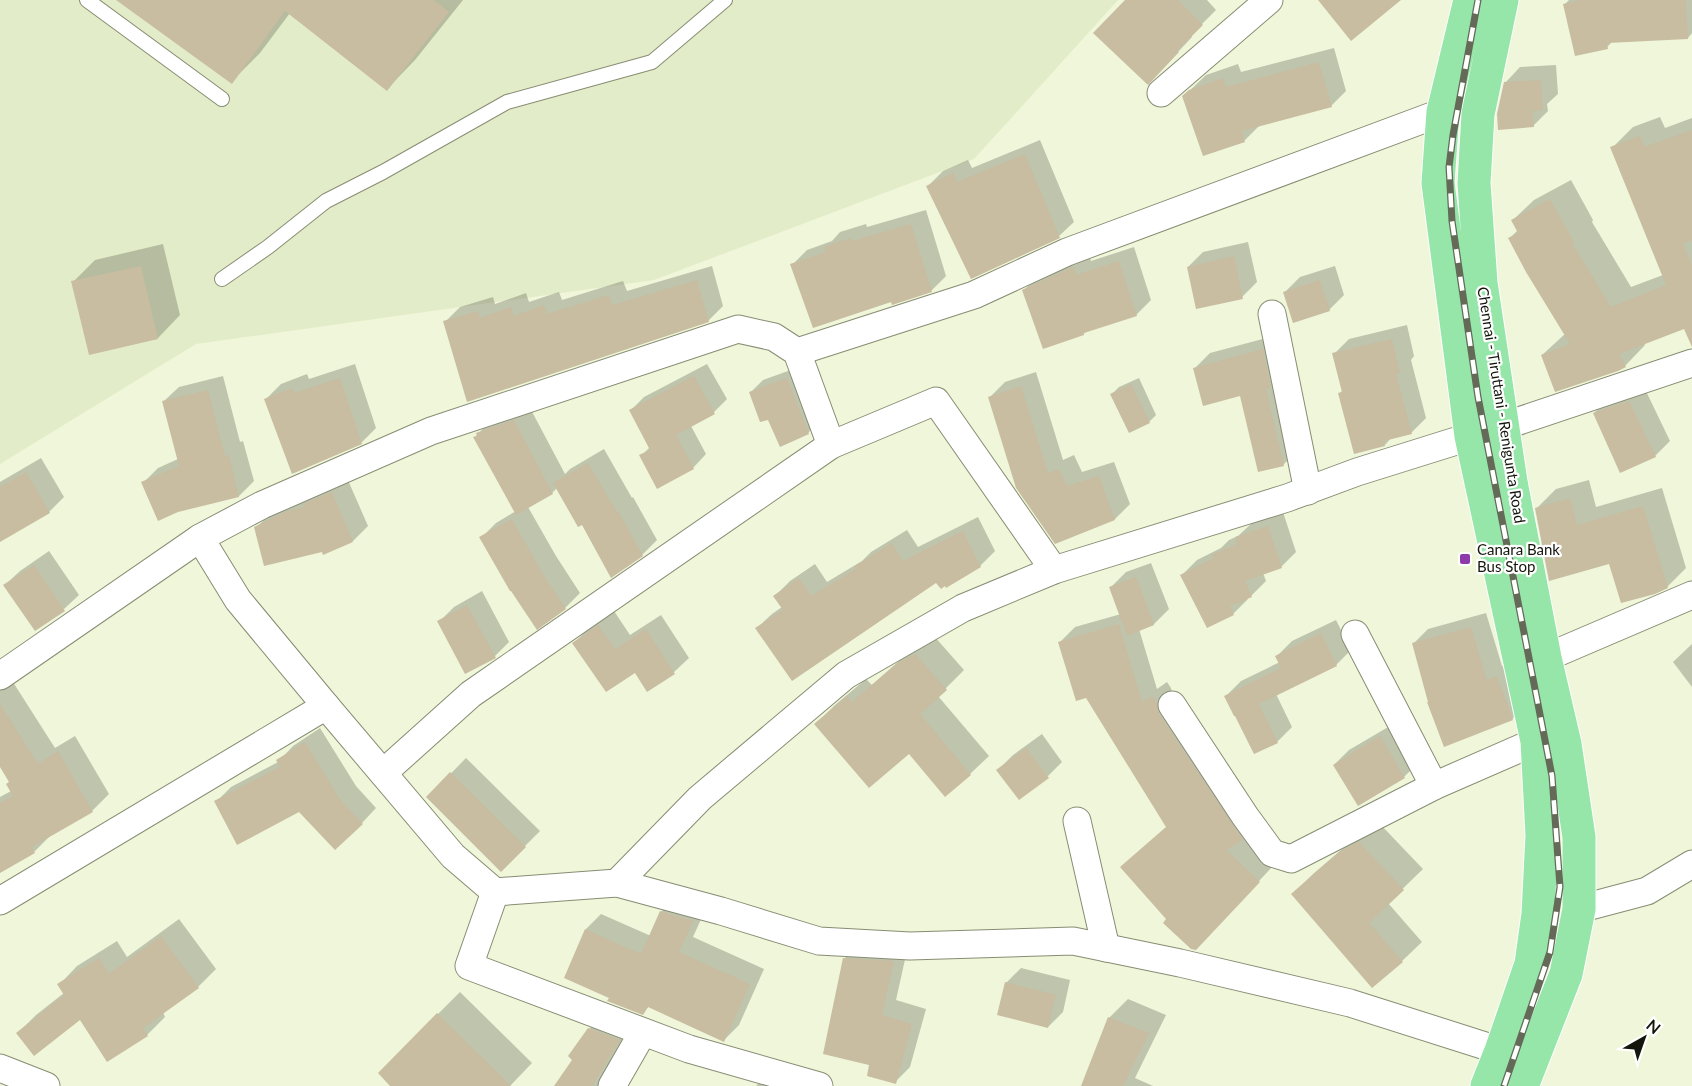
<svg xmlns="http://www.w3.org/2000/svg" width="1692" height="1086" viewBox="0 0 1692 1086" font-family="Lato,sans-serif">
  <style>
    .built { fill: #e3ecc8 }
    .shadow { fill: #0003 }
    .building { fill: #c8bca1 }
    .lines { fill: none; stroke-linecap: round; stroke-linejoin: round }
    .lane-casing { stroke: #878d73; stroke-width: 16 }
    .street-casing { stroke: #878d73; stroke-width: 29 }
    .highway-casing { stroke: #fff; stroke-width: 35 }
    .lane { stroke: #fff; stroke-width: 14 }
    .street { stroke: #fff; stroke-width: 27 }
    .highway { stroke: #96e6a9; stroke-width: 33 }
    .rail-casing { stroke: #656958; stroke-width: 7 }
    .rail { stroke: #fff; stroke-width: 4.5; stroke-dasharray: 14; stroke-linecap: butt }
    .poi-dot { fill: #8e3baa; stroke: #fff; stroke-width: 2 }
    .labels { text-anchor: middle; stroke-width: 4.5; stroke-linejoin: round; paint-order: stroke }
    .street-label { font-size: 15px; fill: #14160c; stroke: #fff }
    .poi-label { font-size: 15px; fill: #14160c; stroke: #fff; text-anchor: start }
  </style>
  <rect width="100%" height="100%" fill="#eff6d9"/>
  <path class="built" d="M0,0H1118L974,159L654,280L196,344L0,464Z"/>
  <g class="shadow">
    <path d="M118,0H463L415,60L387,89L290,13L260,53L231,82Z"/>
    <path d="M1127,0H1207L1216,10L1191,35L1192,37L1163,68Z"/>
    <path d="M1569,0H1692V33L1688,38L1613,41L1607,47L1565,4Z"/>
    <path d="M1334,48L1346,91L1331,106L1260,125L1245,140L1204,154L1184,96L1206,75L1238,64L1241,72Z"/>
    <path d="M1556,65L1558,94L1547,104L1548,111L1533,126L1505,83L1520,67Z"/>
    <path d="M1660,117L1665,128L1692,118V338L1685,327L1644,343L1645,345L1625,366L1542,355L1565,334L1510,238L1518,230L1513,220L1534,200L1571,180L1593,220L1592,222L1631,287L1663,275L1612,148L1633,127Z"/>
    <path d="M1040,140L1074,222L1059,236L971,277L928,186L943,171L968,160L972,168Z"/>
    <path d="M926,210L946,276L931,291L892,300L792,265L807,250L832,241L840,232L866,224L867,227Z"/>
    <path d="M1248,242L1257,282L1242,297L1188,267L1203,252Z"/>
    <path d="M163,244L180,315L158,338L73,282L95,260Z"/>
    <path d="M1134,247L1151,300L1136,315L1087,331L1083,334L1024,290L1039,275L1088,253L1091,261Z"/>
    <path d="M712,266L723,306L708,321L445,322L460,307L493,297L495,304L526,293L529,302L559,292L562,300L623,281L627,291Z"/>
    <path d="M1335,266L1344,295L1329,310L1285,292L1300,277Z"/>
    <path d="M1407,325L1414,356L1411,360L1426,418L1411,433L1391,438L1385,445L1339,394L1343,390L1334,354L1349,339Z"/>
    <path d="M1278,335L1298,450L1283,465L1241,394L1195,368L1210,353Z"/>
    <path d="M355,364L376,428L361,443L266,399L281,384L307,374L309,379Z"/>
    <path d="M707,364L727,399L714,412L691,426L706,454L693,468L641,456L650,447L631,410L644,397Z"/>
    <path d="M799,367L820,420L808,433L768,418L751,392L763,380Z"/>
    <path d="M1036,372L1063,460L1074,455L1082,472L1114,462L1130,504L1115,519L1056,543L990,397L1005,382Z"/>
    <path d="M223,376L240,442L243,441L254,481L239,496L143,483L158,468L178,459L164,401L179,387Z"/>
    <path d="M1139,378L1156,415L1149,422L1112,394L1119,387Z"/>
    <path d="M1644,387L1670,441L1655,456L1594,413L1609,398Z"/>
    <path d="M529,406L565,474L570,469L604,449L632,498L633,497L657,540L642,555L582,523L557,488L552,493L528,507L556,556L580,593L565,608L537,627L481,538L496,523L516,511L475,437L493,418Z"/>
    <path d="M41,458L64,497L49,512L4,538L0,531V482Z"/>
    <path d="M347,478L368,526L353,541L323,550L256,528L271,513Z"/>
    <path d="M1589,480L1596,507L1662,488L1686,568L1667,587L1610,562L1537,508L1556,489Z"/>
    <path d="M1283,512L1296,552L1281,567L1263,573L1266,581L1251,596L1248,597V599L1233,614L1182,575L1197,560L1221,548L1229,540L1238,536L1252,523Z"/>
    <path d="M978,517L995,551L980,566L937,581L757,628L772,614L782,607L775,596L790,581L815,564L827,582L862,561L871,552L907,530L918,547Z"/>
    <path d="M49,551L79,595L64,609L5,585L20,571Z"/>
    <path d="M1151,563L1169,609L1154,624L1139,629L1157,689L1167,682L1171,688L1173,698L1257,824L1243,837L1273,866L1210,934L1169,919L1167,826L1060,642L1075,627L1121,614L1111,587L1126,572Z"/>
    <path d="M482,591L509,642L494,657L439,622L454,607Z"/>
    <path d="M614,611L630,635L661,615L689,658L674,672L635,671L574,643L589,628Z"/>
    <path d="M1486,613L1502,666L1512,662L1527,704L1512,719L1413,644L1428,629Z"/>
    <path d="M1336,620L1351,650L1336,665L1276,694L1292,727L1277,742L1226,696L1241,681L1280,662L1277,656L1292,641Z"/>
    <path d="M934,636L964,670L938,696L989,756L970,774L945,795L909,752L816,724L835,705L866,679L872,685L916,646Z"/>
    <path d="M1692,644V687L1673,662Z"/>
    <path d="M11,679L55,748L75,736L109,794L92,811L52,834L34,852L0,871V797L11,791V781L0,764V686Z"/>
    <path d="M1395,723L1419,762L1404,777L1334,765L1349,750Z"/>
    <path d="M320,728L356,786L376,808L362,823L300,810L216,802L231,787L278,762L293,746Z"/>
    <path d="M1042,734L1062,762L1048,776L998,770L1013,755Z"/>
    <path d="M466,758L540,831L501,870L428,797Z"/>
    <path d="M1379,823L1423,869L1388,903L1422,942L1402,961L1293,894L1313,874L1361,833Z"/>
    <path d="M676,897L707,906L693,937L764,969L739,1025L724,1040L649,1006L642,1013L566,977L586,929L601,914L651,936L661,912Z"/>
    <path d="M179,919L216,969L198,987L163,1012L165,1017L147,1035L80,1018L18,1033L36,1015L64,993L59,985L77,966L117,941L127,957Z"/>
    <path d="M859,944L908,946L896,1000L926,1009L910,1067L895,1082L871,1063L844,959Z"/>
    <path d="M1021,968L1070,980L1063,1012L1048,1027L1006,983Z"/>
    <path d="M460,992L532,1063L510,1086H392L410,1042Z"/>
    <path d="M1128,999L1166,1015L1135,1078L1153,1086H1082L1109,1018Z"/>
    <path d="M604,1014L634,1025L607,1086H556L574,1059L589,1029Z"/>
    <path d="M773,1069L794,1086H756Z"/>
  </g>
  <g class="building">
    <path d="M116,0H434L449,12L387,91L285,11L232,84Z"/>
    <path d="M1125,0H1178L1203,25L1177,51L1179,52L1148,85L1093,33Z"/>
    <path d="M1318,0H1401L1351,41Z"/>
    <path d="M1582,0H1686L1688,39L1607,43L1608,49L1575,56L1563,4Z"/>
    <path d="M1319,62L1332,107L1242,131L1245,142L1203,156L1182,96L1189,90L1223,78L1226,87Z"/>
    <path d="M1541,80L1543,110L1532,111L1534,127L1498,130L1497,114L1504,82Z"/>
    <path d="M1692,130V241L1683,243L1692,266V347L1684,329L1619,354L1626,367L1618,371L1555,392L1541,355L1570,344L1526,272L1508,238L1518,233L1511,220L1550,199L1574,242L1572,243L1611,307L1666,285L1610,147L1640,136L1644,147Z"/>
    <path d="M1025,154L1060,238L971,279L926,186L953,173L957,182Z"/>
    <path d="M911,224L932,292L892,305L891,302L813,328L790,264L826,252L824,247L851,238L852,241Z"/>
    <path d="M1234,256L1243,299L1196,309L1187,267Z"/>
    <path d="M1119,261L1137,316L1084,333V335L1043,349L1022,290L1073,267L1076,275Z"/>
    <path d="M141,266L158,339L89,355L71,281Z"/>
    <path d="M697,280L709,322L467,402L443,321L478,311L480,318L511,307L514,316L544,305L547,314L609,295L612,305Z"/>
    <path d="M1320,280L1330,311L1293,323L1283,292Z"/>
    <path d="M1392,339L1400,373L1396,374L1412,434L1384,441L1385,446L1354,454L1338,393L1342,392L1332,353Z"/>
    <path d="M1263,349L1271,388L1266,389L1284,466L1258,472L1240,396L1203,406L1193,368Z"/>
    <path d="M694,376L715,414L676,435L694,469L657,489L639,455L650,450L629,410Z"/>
    <path d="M340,378L362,444L292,474L264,399L292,388L294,393Z"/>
    <path d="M787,378L809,434L780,447L768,420L760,422L749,392Z"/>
    <path d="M1131,384L1150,423L1129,433L1110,394Z"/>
    <path d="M1021,386L1048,473L1059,469L1067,486L1099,476L1115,520L1055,544L1016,488L988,397Z"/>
    <path d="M208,390L225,456L229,455L239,497L178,512L158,521L141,482L179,466L162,401Z"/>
    <path d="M1629,401L1656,457L1620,473L1593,413Z"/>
    <path d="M514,420L553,494L516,515L473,437L477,436L476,433Z"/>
    <path d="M588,463L617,512L618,511L643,556L611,578L582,525L578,527L553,483Z"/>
    <path d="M26,472L50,513L0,542V487Z"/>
    <path d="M332,492L353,542L323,555L322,552L264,566L254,527L287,511L305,507L303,504Z"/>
    <path d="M1570,498L1577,525L1643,506L1668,588L1655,594L1621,603L1609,564L1549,581L1535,508Z"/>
    <path d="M512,519L541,571L566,609L537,630L511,591H510L479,537Z"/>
    <path d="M1268,526L1282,568L1245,581L1252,597L1230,606L1234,615L1207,628L1180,575L1214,558L1212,555L1237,544L1235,537Z"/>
    <path d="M963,531L981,567L946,588L945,586L941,589L936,583L792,681L755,628L783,610L773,596L799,578L811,596L856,569L855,566L892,543L903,561Z"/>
    <path d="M34,565L65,611L35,631L3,585Z"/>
    <path d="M1136,577L1154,625L1127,636L1109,587Z"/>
    <path d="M467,605L496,658L465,674L437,621Z"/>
    <path d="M1119,624L1142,702L1152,696L1157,703L1159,714L1243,840L1226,850L1260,882L1196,950L1191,949L1163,923L1166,919L1120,867L1166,827L1086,698L1076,701L1058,642Z"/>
    <path d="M598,625L615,649L646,629L675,674L647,692L635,673L606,692L572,643Z"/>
    <path d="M1471,627L1487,680L1497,676L1513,720L1444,747L1427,702H1428L1412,643Z"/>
    <path d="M1321,633L1337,666L1259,704L1278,743L1254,754L1235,716H1234L1224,696L1281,668L1275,656Z"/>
    <path d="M915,654L947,690L920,714L971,775L945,797L909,754L869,788L814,724L847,696L852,702L896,664Z"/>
    <path d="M0,704L38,764L58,751L93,812L32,847L35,853L0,873V803L13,796L6,784L9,782L0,767Z"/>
    <path d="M1380,736L1405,778L1358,806L1333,765Z"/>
    <path d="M305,742L341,801L363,824L335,850L299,812L237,845L214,801L280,767L276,760Z"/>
    <path d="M1026,748L1049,778L1019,800L996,770Z"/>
    <path d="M450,772L526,847L501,872L426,797Z"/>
    <path d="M1359,842L1404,890L1369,923L1403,962L1372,988L1291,894L1339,852Z"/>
    <path d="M660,911L693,921L679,952L750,984L724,1042L648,1007L643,1015L607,1001L609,998L564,978L585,929L641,954Z"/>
    <path d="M161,936L199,988L143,1028L148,1036L107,1062L80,1020L34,1056L16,1033L64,995L57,984L99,958L109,974Z"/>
    <path d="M843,958L894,961L882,1015L912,1024L896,1084L867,1076L869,1065L823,1054Z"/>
    <path d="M1005,982L1056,995L1048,1028L997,1015Z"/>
    <path d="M437,1013L511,1086H390L378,1073Z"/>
    <path d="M1108,1017L1149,1033L1123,1086H1081Z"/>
    <path d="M588,1028L620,1040L592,1086H554L572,1060L568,1056Z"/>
  </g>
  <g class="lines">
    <g class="lane-casing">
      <g id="lane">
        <path d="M87,0L222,99"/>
        <path d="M222,279L268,247L326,201L383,172L507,102L652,62L725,0"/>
      </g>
    </g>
    <g class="street-casing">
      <g id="street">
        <path d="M1161,93L1269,0"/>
        <path d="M1272,314L1308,491"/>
        <path d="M797,352L974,295L1067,252L1443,112"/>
        <path d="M200,538L238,600L326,706L453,856L495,892L617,883L721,911L819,941L910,946L1073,941L1180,963L1350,1003L1501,1051"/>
        <path d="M1355,634L1434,786"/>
        <path d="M1545,658L1692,595"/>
        <path d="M0,676L200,538L262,505L431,431L738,329L774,337L797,352L831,445"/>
        <path d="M1172,705L1245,816L1272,853L1291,859L1434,786L1537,741"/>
        <path d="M383,773L471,694L831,445L936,401L1054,570"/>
        <path d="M1077,821L1106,948"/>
        <path d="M617,883L700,798L846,675L963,608L1054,570L1287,498L1357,472L1504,426L1692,363"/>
        <path d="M495,892L469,966L689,1049L819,1086"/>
        <path d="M0,901L326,706"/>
        <path d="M1579,909L1647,891L1692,864"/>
        <path d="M0,1068L46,1086"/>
        <path d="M612,1086L643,1032"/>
      </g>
    </g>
    <g class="highway-casing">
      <g id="highway">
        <path d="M1470,0L1443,112L1438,183L1471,436L1537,741L1542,835L1538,914L1531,964L1501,1051L1487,1086"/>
        <path d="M1502,0L1478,114L1474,183L1481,283L1511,482L1545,658L1565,744L1579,837V909L1566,974L1522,1086"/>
      </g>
    </g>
    <use href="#lane" class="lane"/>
    <use href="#street" class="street"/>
    <use href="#highway" class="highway"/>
    <g class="rail-casing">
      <path id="rail" d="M1478,0L1453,135L1449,167L1452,221L1478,397L1552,776L1560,887L1550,952L1504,1086"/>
    </g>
    <use href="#rail" class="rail"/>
  </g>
  <rect class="poi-dot" x="1459" y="553" width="12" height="12" rx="3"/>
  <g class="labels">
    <g class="street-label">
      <text transform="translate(1501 405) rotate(81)" y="5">Chennai - Tiruttani - Renigunta Road</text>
    </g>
    <g class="poi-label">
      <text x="1477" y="555">Canara Bank<tspan x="1477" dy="17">Bus Stop</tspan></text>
    </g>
  </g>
  <g transform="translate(1644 1038) rotate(40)" stroke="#ffffff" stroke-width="4.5" paint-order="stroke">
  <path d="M0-4.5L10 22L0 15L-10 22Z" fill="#14160c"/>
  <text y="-9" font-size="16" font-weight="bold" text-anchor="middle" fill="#14160c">N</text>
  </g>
</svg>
